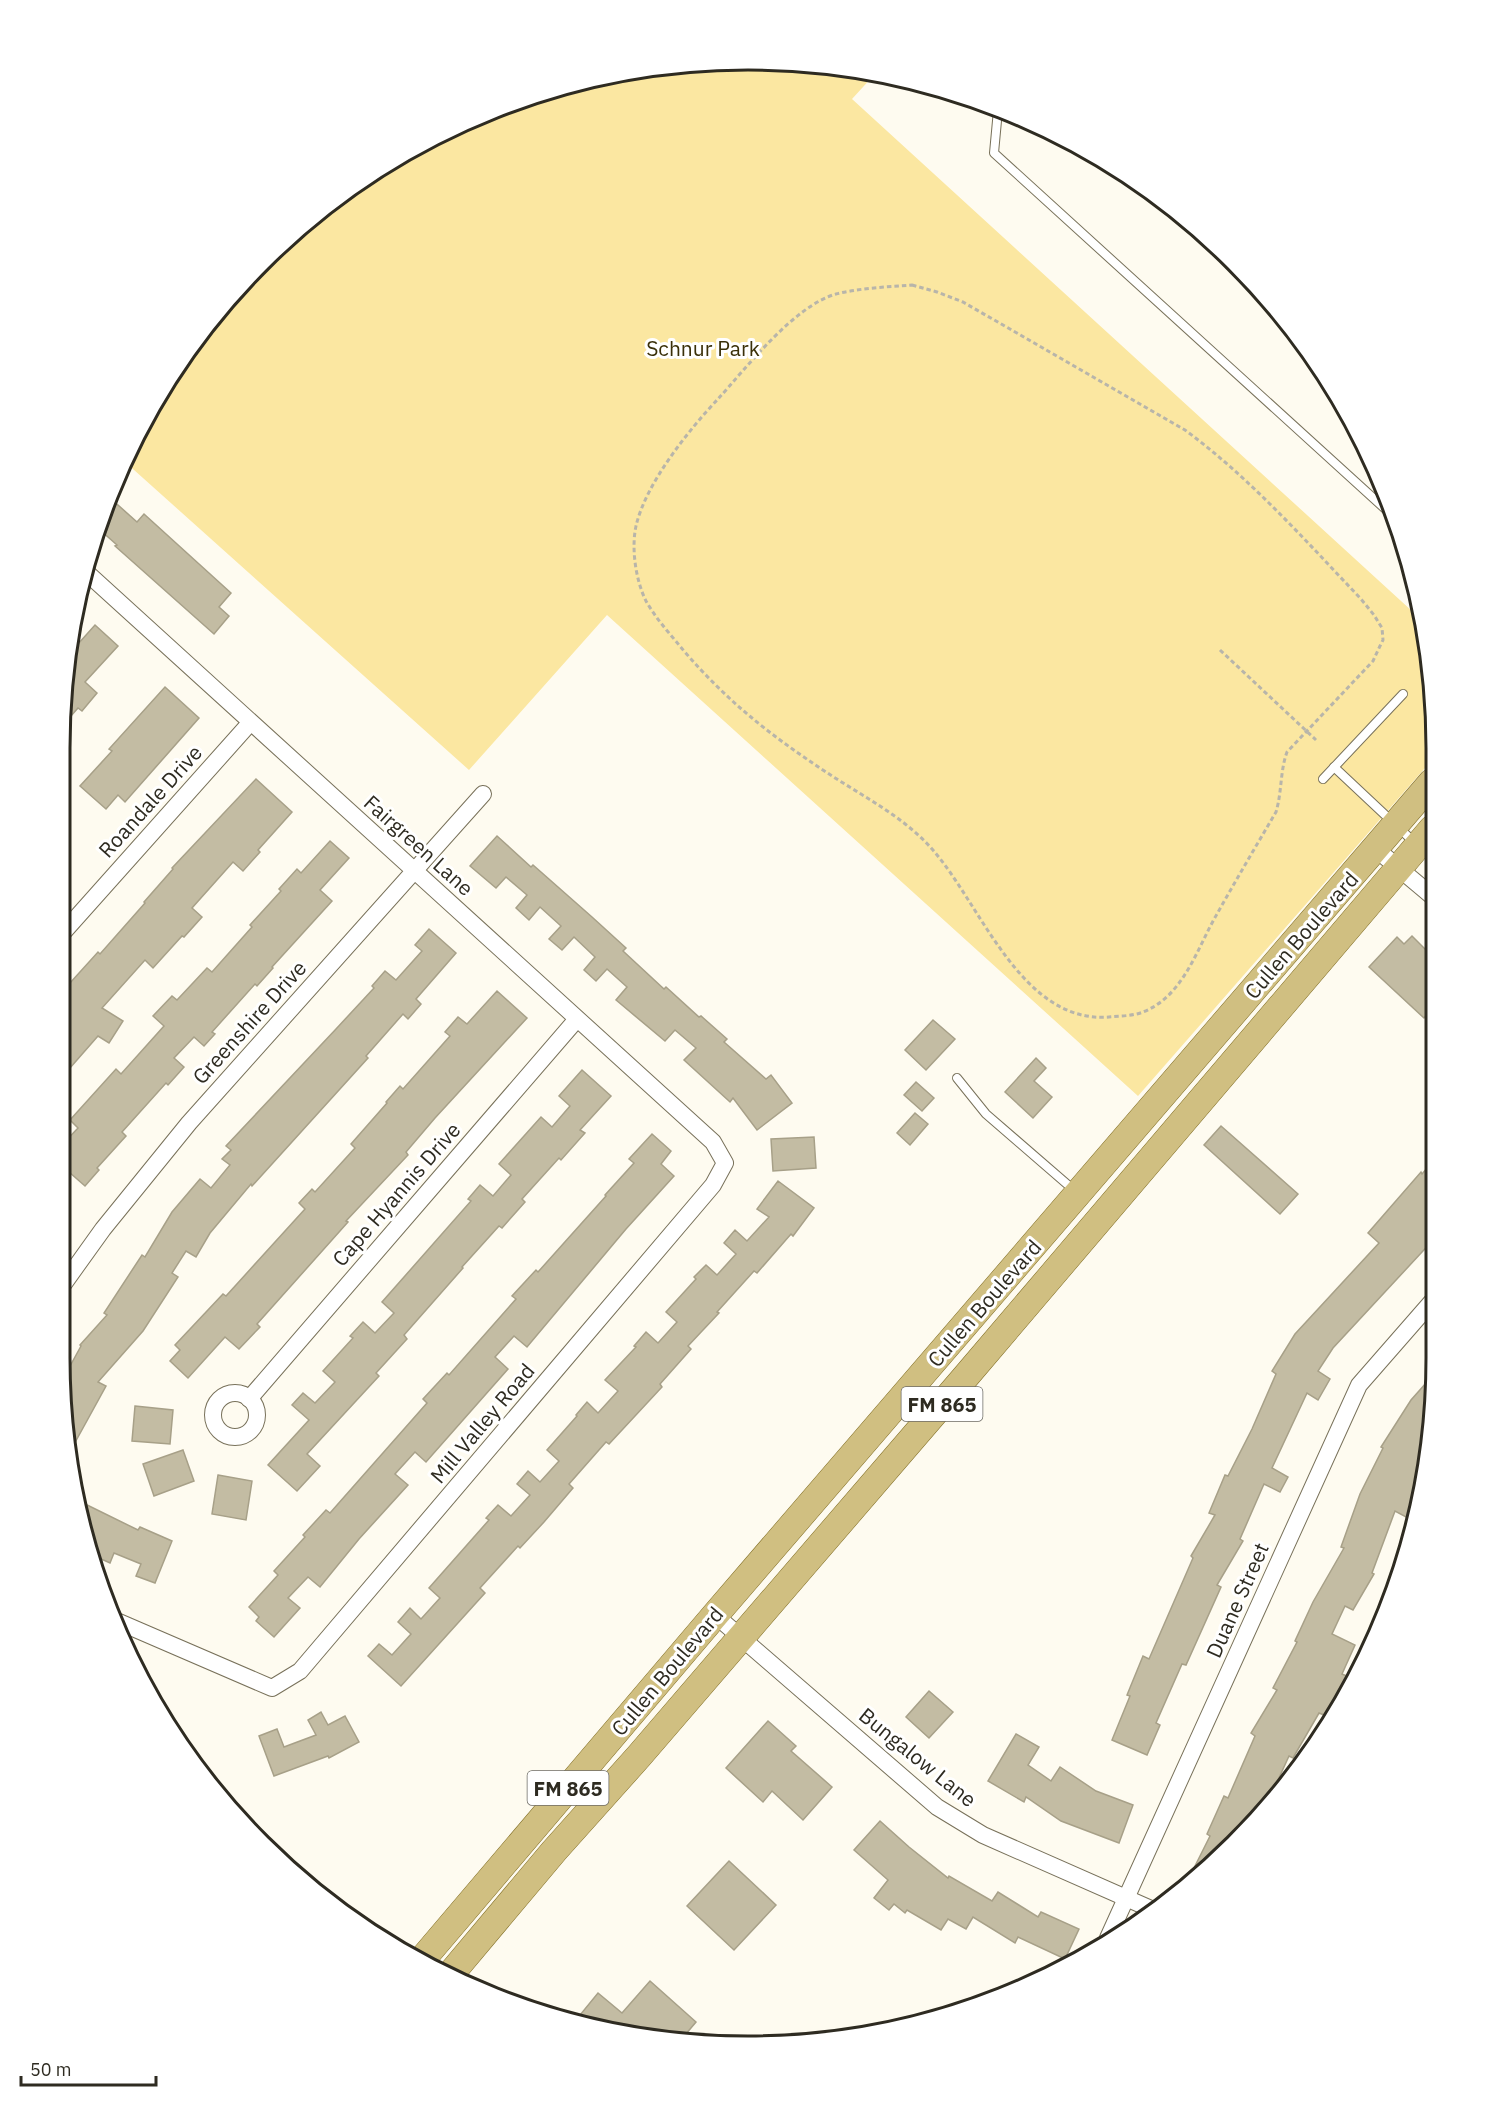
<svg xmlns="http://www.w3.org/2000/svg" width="1497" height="2106" viewBox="0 0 1497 2106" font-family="'IBM Plex Sans',sans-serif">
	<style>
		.green { fill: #fbe7a1 }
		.building { fill: #c3bca3; stroke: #a7a088; stroke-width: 1.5 }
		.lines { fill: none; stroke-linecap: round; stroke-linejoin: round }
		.lane-casing { stroke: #78715a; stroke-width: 10 }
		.street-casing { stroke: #78715a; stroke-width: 18 }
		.primary-casing { stroke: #837029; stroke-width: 28 }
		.path { stroke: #b8b5aa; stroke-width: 3; stroke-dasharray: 4.5 3; stroke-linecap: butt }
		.lane { stroke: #fff; stroke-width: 8 }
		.street { stroke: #fff; stroke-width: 16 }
		.primary { stroke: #d0bf81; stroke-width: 27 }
		.labels { text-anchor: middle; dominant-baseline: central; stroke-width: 6; stroke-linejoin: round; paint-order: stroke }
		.shield { fill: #fff; stroke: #6d6b64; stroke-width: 1.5 }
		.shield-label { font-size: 20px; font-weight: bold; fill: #2e2b21 }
		.park-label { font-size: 21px; fill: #3a3009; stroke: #fff }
		.street-label { font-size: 21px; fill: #2e2b21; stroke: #fff }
		.rim { fill: none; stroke: #2e2b21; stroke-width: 3 }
	</style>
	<rect width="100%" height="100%" fill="#fefbf0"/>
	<polygon class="green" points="793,61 874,75 852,99 1424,622 1431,658 1432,760 1138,1096 607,615 469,770 124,461 152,405 202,329 294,231 404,152 527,97 658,66"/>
	<g class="building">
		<polygon points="109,497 137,522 144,514 231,593 219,607 229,616 214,634 115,546 117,545 99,529"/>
		<polygon points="95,625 118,646 85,682 97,693 82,711 78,708 62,726 69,654"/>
		<polygon points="165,687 199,718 125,802 118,795 106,809 80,786 112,751 109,749"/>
		<polygon points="256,779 292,812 258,850 260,852 243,871 233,862 192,908 202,917 184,937 182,936 153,968 145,960 102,1008 123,1021 109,1043 98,1036 70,1068 60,1059 60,994 98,952 100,954 145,903 144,902 173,869 172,868"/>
		<polygon points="497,836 531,867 533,865 592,917 626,948 623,951 664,989 666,987 699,1017 701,1016 727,1039 724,1042 766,1079 771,1075 792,1103 757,1130 733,1098 730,1102 684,1060 696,1048 675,1030 665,1041 616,1000 627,987 607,969 596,981 584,970 595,957 574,937 562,950 549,939 561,926 540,907 529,920 516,908 527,895 506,877 496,888 470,866"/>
		<polygon points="330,841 349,858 320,890 332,901 272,967 273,968 257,986 255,984 212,1032 215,1034 204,1046 194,1037 174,1058 184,1067 168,1085 166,1083 122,1132 126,1136 97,1168 99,1170 85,1186 69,1172 60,1182 60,1147 78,1128 70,1120 116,1069 121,1074 164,1026 153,1016 172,996 177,1000 207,968 212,972 252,927 250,925 281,891 279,889 297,869 301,873"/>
		<polygon points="429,929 456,953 416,999 421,1004 408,1019 403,1014 366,1056 368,1058 252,1186 251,1184 210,1233 196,1257 186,1251 172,1273 178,1277 143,1331 98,1382 106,1386 72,1448 63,1379 81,1346 80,1345 107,1315 104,1313 142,1255 145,1257 172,1212 200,1179 211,1188 230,1165 222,1159 231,1150 226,1146 336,1029 374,988 372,986 385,971 396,980 422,951 415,945"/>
		<polygon points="1412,936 1433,957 1433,1008 1424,1018 1369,967 1397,937 1404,944"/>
		<polygon points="497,991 527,1018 435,1118 406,1152 408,1155 346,1221 348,1222 257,1324 260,1327 239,1349 225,1337 188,1378 170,1361 180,1350 175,1345 223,1294 226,1296 305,1209 299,1203 312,1189 315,1192 355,1148 351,1144 387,1103 386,1102 400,1086 403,1089 450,1036 445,1032 458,1017 467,1024"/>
		<polygon points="933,1020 955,1039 926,1070 905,1050"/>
		<polygon points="1036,1058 1046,1068 1034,1081 1052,1097 1033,1118 1005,1092"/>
		<polygon points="582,1070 611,1096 580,1130 585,1133 561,1160 559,1158 522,1199 525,1202 502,1228 499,1226 462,1267 463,1268 404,1335 407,1339 376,1373 379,1376 307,1454 320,1466 297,1491 268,1465 309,1420 292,1405 303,1393 315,1403 335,1382 323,1371 353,1338 350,1336 363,1322 375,1333 394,1313 382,1302 471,1201 468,1199 480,1185 493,1196 511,1175 499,1164 541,1117 552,1127 570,1106 559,1096"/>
		<polygon points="916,1082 934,1098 922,1111 904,1095"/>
		<polygon points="915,1113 928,1124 910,1145 897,1133"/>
		<polygon points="1221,1126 1298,1194 1280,1214 1204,1145"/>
		<polygon points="652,1134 671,1151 661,1164 674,1176 626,1229 527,1347 514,1336 495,1357 508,1369 426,1462 415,1452 395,1474 408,1485 359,1539 320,1587 308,1577 288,1598 300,1608 274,1637 256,1621 259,1617 249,1607 278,1575 274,1571 305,1537 303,1535 326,1510 330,1513 427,1403 423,1399 447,1373 449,1375 516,1299 512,1296 536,1270 538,1272 606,1196 605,1195 634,1163 629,1159"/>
		<polygon points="814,1137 816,1168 773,1171 771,1139"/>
		<polygon points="1434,1160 1435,1238 1333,1348 1318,1371 1330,1379 1318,1400 1307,1393 1272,1468 1288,1477 1280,1492 1264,1484 1240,1539 1243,1541 1217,1585 1221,1587 1186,1665 1182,1664 1156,1723 1160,1725 1147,1755 1112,1740 1130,1696 1127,1695 1143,1656 1149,1659 1193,1558 1191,1556 1215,1515 1209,1513 1225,1475 1228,1476 1252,1429 1276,1374 1272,1371 1295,1334 1379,1243 1368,1233 1421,1172 1422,1174"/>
		<polygon points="778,1181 814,1208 793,1236 791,1234 757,1273 754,1271 717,1312 719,1313 688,1346 691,1349 660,1384 662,1387 609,1444 606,1442 569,1484 573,1488 544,1522 520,1548 518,1546 480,1588 485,1593 401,1686 368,1656 379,1644 392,1655 411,1634 398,1622 410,1608 421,1619 440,1598 429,1588 489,1520 486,1518 498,1505 511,1516 530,1495 517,1484 528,1471 540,1482 559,1461 547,1450 577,1416 576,1415 587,1402 598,1413 618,1391 605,1380 636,1347 634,1346 646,1332 658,1343 677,1322 666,1312 696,1279 694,1277 706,1265 717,1275 736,1254 724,1243 735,1230 747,1241 769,1217 757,1209"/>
		<polygon points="1435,1373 1436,1402 1421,1490 1408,1518 1395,1511 1372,1573 1374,1574 1353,1610 1345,1606 1332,1634 1355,1645 1342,1674 1349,1677 1329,1717 1319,1713 1293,1758 1289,1756 1267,1804 1262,1801 1253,1821 1203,1875 1184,1888 1210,1836 1207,1834 1224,1796 1228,1798 1255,1736 1251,1733 1277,1690 1273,1688 1297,1642 1295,1641 1313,1602 1344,1548 1341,1547 1360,1494 1383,1448 1381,1447 1411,1400"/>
		<polygon points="135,1406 173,1410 170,1444 132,1441"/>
		<polygon points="183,1450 194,1481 154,1496 143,1464"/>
		<polygon points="218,1475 252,1481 246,1520 212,1514"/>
		<polygon points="79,1501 138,1530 140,1527 172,1541 155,1583 136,1576 141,1564 114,1553 110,1563 90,1554 84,1536"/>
		<polygon points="929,1691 953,1712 929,1738 906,1717"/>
		<polygon points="321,1712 328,1725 345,1716 359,1742 329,1758 328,1756 274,1776 259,1736 277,1729 284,1747 316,1735 308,1720"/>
		<polygon points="768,1721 796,1746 791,1751 832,1787 803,1820 772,1791 763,1802 726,1768"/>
		<polygon points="1016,1734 1039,1747 1028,1765 1051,1781 1060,1767 1096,1791 1133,1805 1119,1843 1061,1821 1026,1797 1024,1802 988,1781"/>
		<polygon points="880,1821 909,1847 948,1878 949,1876 992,1901 998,1892 1038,1917 1041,1912 1079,1929 1065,1959 1018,1937 1015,1943 973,1917 966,1929 948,1919 941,1930 907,1910 905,1913 894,1904 889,1910 874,1898 888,1880 854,1850"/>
		<polygon points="729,1861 776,1905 734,1950 687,1906"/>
		<polygon points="650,1981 696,2022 680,2041 659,2040 588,2021 580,2015 598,1993 622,2013"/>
	</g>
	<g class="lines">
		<defs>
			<g id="lane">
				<polyline points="998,110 994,153 1393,516"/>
				<polyline points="1334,767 1415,843"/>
				<polyline points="1323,779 1403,694"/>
				<polyline points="957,1078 986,1114 1075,1191"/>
			</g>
			<g id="street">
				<polyline points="86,572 713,1142 725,1163 713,1185 300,1671 272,1688 112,1619"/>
				<polyline points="1376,849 1432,896"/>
				<polyline points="60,936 250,723"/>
				<polyline points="60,1289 103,1229 189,1123 483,794"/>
				<circle cx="235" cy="1415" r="22"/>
				<polyline points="249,1399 577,1019"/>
				<polyline points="715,1615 937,1807 983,1835 1151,1909"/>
				<polyline points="1108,1938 1359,1385 1435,1298"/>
			</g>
			<g id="primary">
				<polyline points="420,1962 715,1615 1432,782"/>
				<polyline points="449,1976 554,1851 639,1756 967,1375 1432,829"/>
			</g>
		</defs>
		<use href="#lane" class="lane-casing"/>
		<use href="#street" class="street-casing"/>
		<use href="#primary" class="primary-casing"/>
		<g class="path">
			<path d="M912 285 937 292 963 302 1185 430C1250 478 1305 540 1361 599L1374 615 1382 628 1383 640 1380 646 1373 661 1287 752C1280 771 1282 792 1276 812 1256 846 1236 880 1217 914 1197 948 1184 996 1143 1012 1133 1016 1120 1016 1109 1017 1021 1024 981 904 932 849 903 816 862 796 826 772 770 735 728 702 684 651 671 635 656 619 646 601 636 581 631 549 636 526 646 483 688 431 718 399 747 367 794 306 836 294 860 288 887 287 912 285Z"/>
			<polyline points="1220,650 1316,740"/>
		</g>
		<use href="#lane" class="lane"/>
		<use href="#street" class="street"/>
		<use href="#primary" class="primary"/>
	</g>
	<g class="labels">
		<g class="shield">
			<rect x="901.5" y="1387" width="81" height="34" rx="4.5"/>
			<rect x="527.5" y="1771" width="81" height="34" rx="4.5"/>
		</g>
		<g class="shield-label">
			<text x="942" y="1404">FM 865</text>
			<text x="568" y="1788">FM 865</text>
		</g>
		<g class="park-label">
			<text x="703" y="348">Schnur Park</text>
		</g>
		<g class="street-label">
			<text transform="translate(150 801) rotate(-48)">Roandale Drive</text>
			<text transform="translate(419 845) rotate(42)">Fairgreen Lane</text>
			<text transform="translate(1301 935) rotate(-49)">Cullen Boulevard</text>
			<text transform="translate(249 1022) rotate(-48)">Greenshire Drive</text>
			<text transform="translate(396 1194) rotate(-49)">Cape Hyannis Drive</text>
			<text transform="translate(984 1303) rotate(-49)">Cullen Boulevard</text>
			<text transform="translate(482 1423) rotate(-50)">Mill Valley Road</text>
			<text transform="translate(1237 1600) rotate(-66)">Duane Street</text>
			<text transform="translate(667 1671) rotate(-50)">Cullen Boulevard</text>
			<text transform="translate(918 1757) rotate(39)">Bungalow Lane</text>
		</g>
	</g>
	<path d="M0 0H1497V2106H0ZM748 70H748A678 678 0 0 1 1426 748V1358A678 678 0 0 1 748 2036H748A678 678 0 0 1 70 1358V748A678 678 0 0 1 748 70Z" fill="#fff" fill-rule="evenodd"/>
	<path class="rim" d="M748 70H748A678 678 0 0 1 1426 748V1358A678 678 0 0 1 748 2036H748A678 678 0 0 1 70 1358V748A678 678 0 0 1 748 70Z"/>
	<path d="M21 2076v9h135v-9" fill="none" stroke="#2e2b21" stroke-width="3"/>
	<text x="30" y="2076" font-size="18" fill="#2e2b21" stroke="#ffffff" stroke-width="4.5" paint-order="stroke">50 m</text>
</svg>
